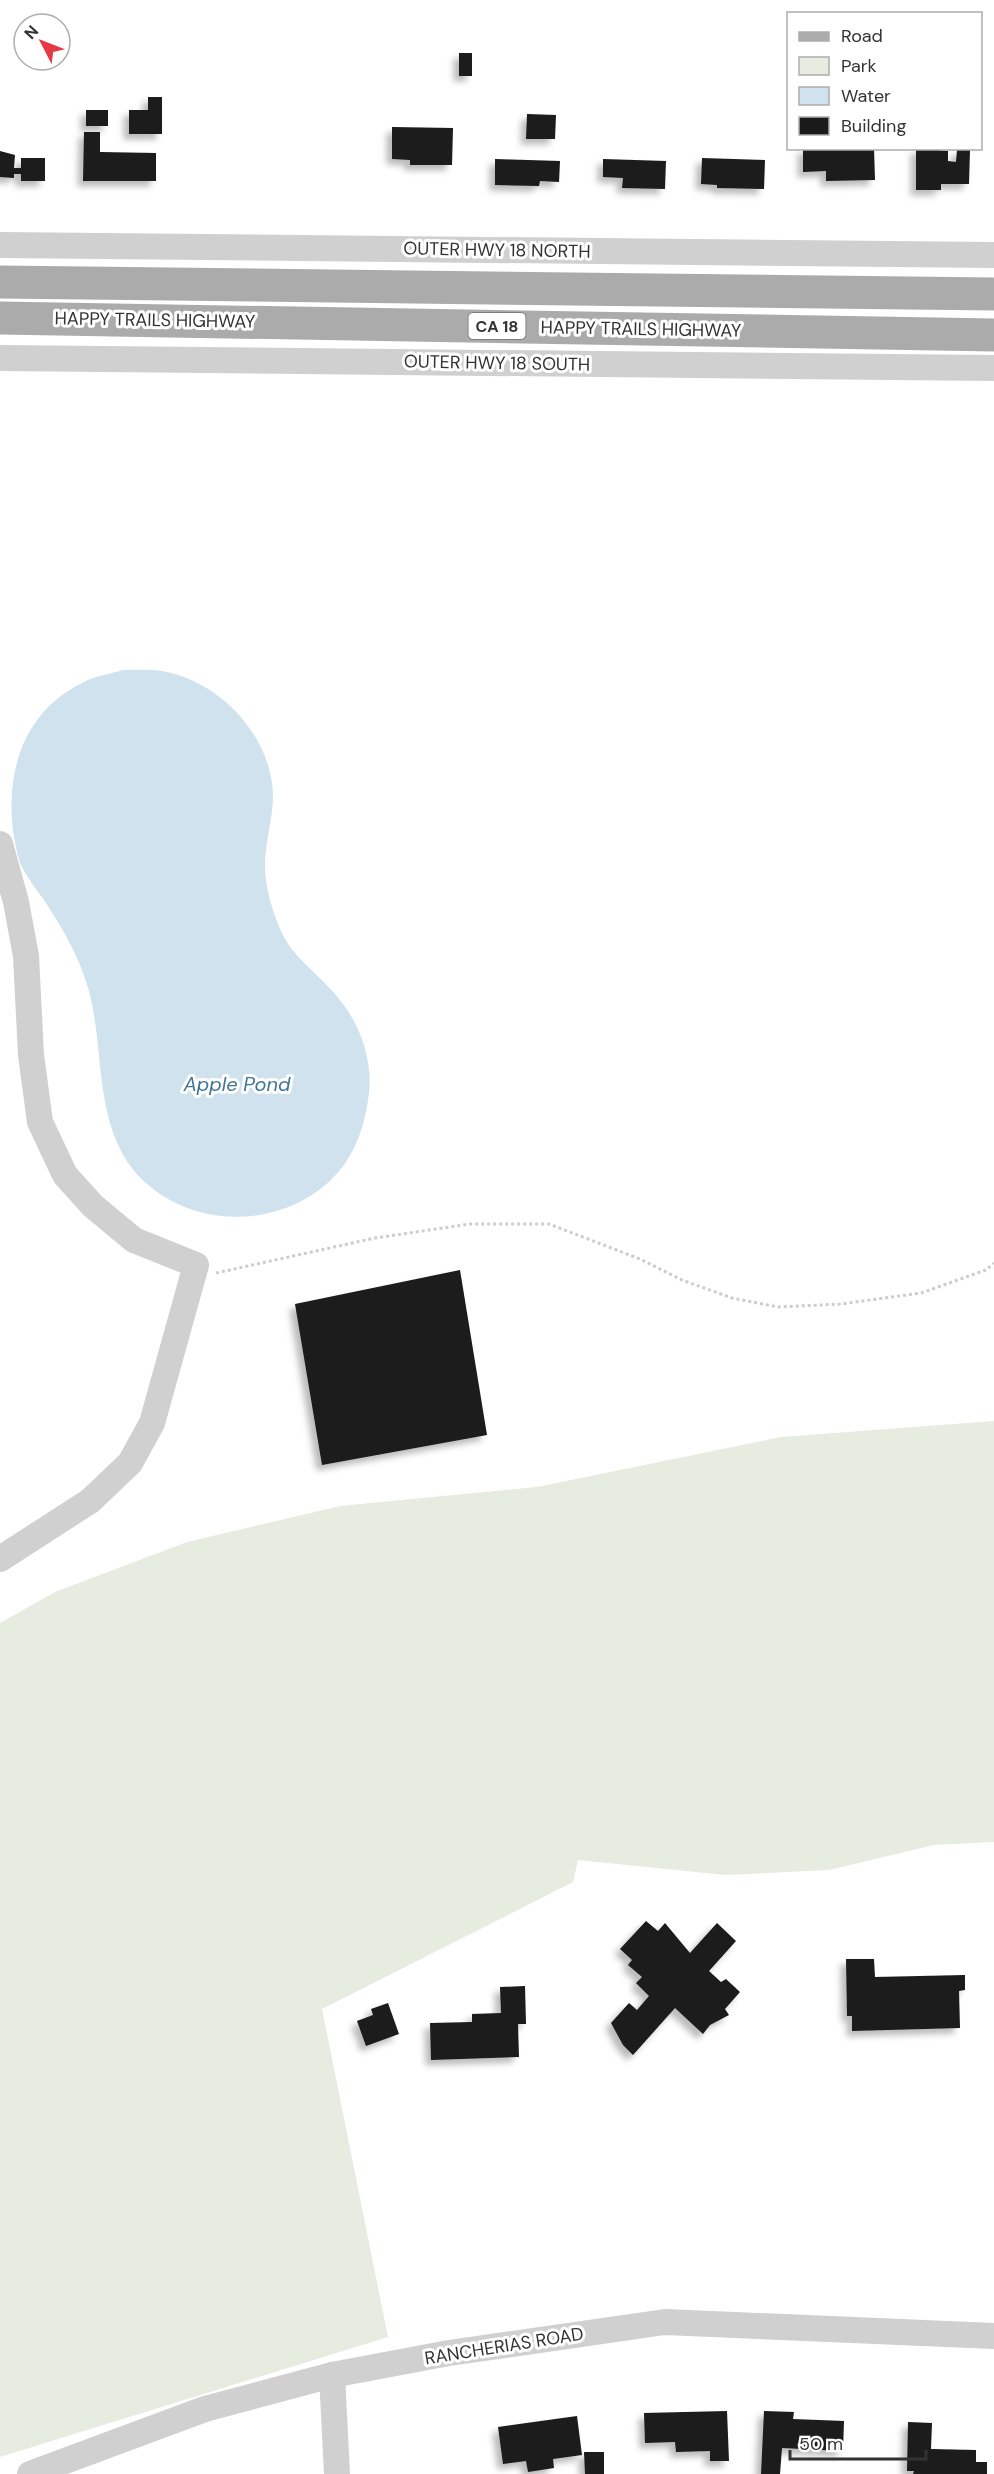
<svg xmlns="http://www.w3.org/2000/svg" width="994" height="2474" viewBox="0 0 994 2474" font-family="'DM Sans',sans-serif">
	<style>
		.green { fill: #e6ecdf }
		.water { fill: #cfe2ee }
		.building { fill: #1a1a1a; filter: url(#shadow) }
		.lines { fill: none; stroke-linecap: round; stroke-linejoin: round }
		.path { stroke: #cdcdcd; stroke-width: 3; stroke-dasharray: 3 3; stroke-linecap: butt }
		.minor { stroke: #d0d0d0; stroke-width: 26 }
		.major { stroke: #ababab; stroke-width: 33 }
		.labels { text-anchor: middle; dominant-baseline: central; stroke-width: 6; stroke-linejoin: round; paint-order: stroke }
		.shield { fill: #fff; stroke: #707070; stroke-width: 1.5 }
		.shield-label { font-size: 16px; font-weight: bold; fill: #333 }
		.street-label { font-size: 18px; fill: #333; stroke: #fff }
		.water-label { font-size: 20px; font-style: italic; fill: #3f7597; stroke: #fff }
	</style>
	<defs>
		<filter id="shadow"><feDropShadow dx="-5.5" dy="5.5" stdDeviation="3" flood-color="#0004"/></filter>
	</defs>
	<rect width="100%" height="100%" fill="#fff"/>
	<polygon class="green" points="994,1421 994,1842 934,1845 829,1870 725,1875 578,1860 573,1882 322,2009 388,2337 0,2457 0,1623 55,1592 187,1542 340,1506 537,1487 781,1437"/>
	<path class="water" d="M123 670C137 670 154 669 167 672 223 684 272 738 273 796 273 820 264 845 265 869 266 890 273 914 282 933 293 957 317 973 334 993 358 1019 373 1057 369 1093 366 1117 360 1141 346 1162 302 1226 203 1235 146 1183 92 1134 106 1055 89 991 80 958 63 929 44 900 36 889 26 876 20 863 0 795 13 717 82 683 94 676 110 674 123 670Z"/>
	<g class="building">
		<rect x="459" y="53" width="13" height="23"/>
		<polygon points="148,97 162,97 162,134 129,134 129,110 148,110"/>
		<rect x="86" y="110" width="22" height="16"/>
		<polygon points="527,114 556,115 555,139 526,139"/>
		<polygon points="392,127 453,128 452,165 410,165 410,160 392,159"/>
		<polygon points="84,132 100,132 100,152 156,153 156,181 83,181"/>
		<polygon points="803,148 874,148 875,180 826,181 826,171 803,172"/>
		<polygon points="916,148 948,151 948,161 956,162 957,150 970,150 969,184 941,184 941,190 916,190"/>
		<polygon points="0,151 15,155 14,168 21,168 21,158 45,158 45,181 21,181 21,174 14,174 14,178 0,177"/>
		<polygon points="702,158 765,160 764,189 717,188 717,185 701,184"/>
		<polygon points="495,159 560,161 559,182 540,181 539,186 495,185"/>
		<polygon points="603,159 666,161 665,189 622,188 623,178 603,177"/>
		<polygon points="460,1270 487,1435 322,1465 295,1304"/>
		<polygon points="646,1921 658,1931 665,1923 690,1953 717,1923 736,1941 709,1971 721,1982 726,1979 740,1992 725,2009 729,2015 710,2025 703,2034 675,2008 633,2055 623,2045 611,2023 629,2003 637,2010 649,1996 636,1983 642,1977 628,1965 632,1960 620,1949"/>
		<polygon points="846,1959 874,1959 875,1977 965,1975 965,1990 959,1991 960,2028 852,2031 852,2016 847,2016"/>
		<polygon points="525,1986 526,2024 518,2024 519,2057 431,2060 430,2023 472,2022 472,2014 501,2013 500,1987"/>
		<polygon points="388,2003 399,2034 366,2046 357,2021 373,2015 371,2009"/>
		<polygon points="727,2411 729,2461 710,2461 710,2451 676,2452 675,2442 645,2443 644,2413"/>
		<polygon points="764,2411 794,2412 793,2419 844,2421 843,2451 782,2448 780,2474 761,2474"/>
		<polygon points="577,2416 582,2455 553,2459 554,2468 528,2472 526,2461 503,2464 498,2427"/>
		<polygon points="908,2422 932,2423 931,2449 976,2450 976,2462 987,2462 987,2474 913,2474 914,2471 907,2471"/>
		<polygon points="584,2452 604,2452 604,2474 585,2474"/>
	</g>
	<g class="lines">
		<polyline class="path" points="216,1273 375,1238 470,1224 549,1224 640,1259 682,1280 732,1298 778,1307 841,1304 921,1293 986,1270 994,1263"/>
		<g class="minor">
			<polyline points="0,245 994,255"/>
			<polyline points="0,358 994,368"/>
			<polyline points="0,844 16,902 26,956 31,1055 40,1122 65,1175 93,1206 134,1240 196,1265 152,1423 130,1463 90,1501 0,1559"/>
			<polyline points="332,2375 337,2474"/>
			<polyline points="30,2474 205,2409 332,2375 449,2353 665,2322 994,2336"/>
		</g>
		<g class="major">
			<polyline points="0,282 994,294"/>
			<polyline points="0,318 994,335"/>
		</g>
	</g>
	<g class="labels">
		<rect class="shield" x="468.5" y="313" width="57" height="26" rx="4.5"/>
		<g class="shield-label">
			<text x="497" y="326">CA 18</text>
		</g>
		<g class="street-label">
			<text transform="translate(497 250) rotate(1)">OUTER HWY 18 NORTH</text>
			<text transform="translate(155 320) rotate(1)">HAPPY TRAILS HIGHWAY</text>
			<text transform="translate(641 329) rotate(1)">HAPPY TRAILS HIGHWAY</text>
			<text transform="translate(497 363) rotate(1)">OUTER HWY 18 SOUTH</text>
			<text transform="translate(504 2346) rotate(-9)">RANCHERIAS ROAD</text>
		</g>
		<g class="water-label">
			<text x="237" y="1084">Apple Pond</text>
		</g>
	</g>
	<rect x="787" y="12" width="195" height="138" fill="#ffffff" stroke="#adadad" stroke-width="1.5"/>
	<rect x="799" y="32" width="30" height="9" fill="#ababab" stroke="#adadad" stroke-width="1.5"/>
	<text x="841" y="42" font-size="18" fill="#333333">Road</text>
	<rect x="799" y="57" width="30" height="18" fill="#e6ecdf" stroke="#adadad" stroke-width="1.5"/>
	<text x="841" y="72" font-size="18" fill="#333333">Park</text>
	<rect x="799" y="87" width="30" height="18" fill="#cfe2ee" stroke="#adadad" stroke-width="1.5"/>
	<text x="841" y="102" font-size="18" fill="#333333">Water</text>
	<rect x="799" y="117" width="30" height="18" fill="#1a1a1a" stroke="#adadad" stroke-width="1.5"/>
	<text x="841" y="132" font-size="18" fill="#333333">Building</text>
	<g transform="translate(42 42) rotate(312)"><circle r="28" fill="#ffffff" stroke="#adadad" stroke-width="1.5"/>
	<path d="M0-4.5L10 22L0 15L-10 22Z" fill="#e63946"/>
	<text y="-9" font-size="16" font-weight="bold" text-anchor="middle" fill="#333333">N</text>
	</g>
	<path d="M790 2450v9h136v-9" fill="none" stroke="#333333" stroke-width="3"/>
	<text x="799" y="2450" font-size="18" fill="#333333" stroke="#ffffff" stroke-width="4.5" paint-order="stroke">50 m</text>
</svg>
